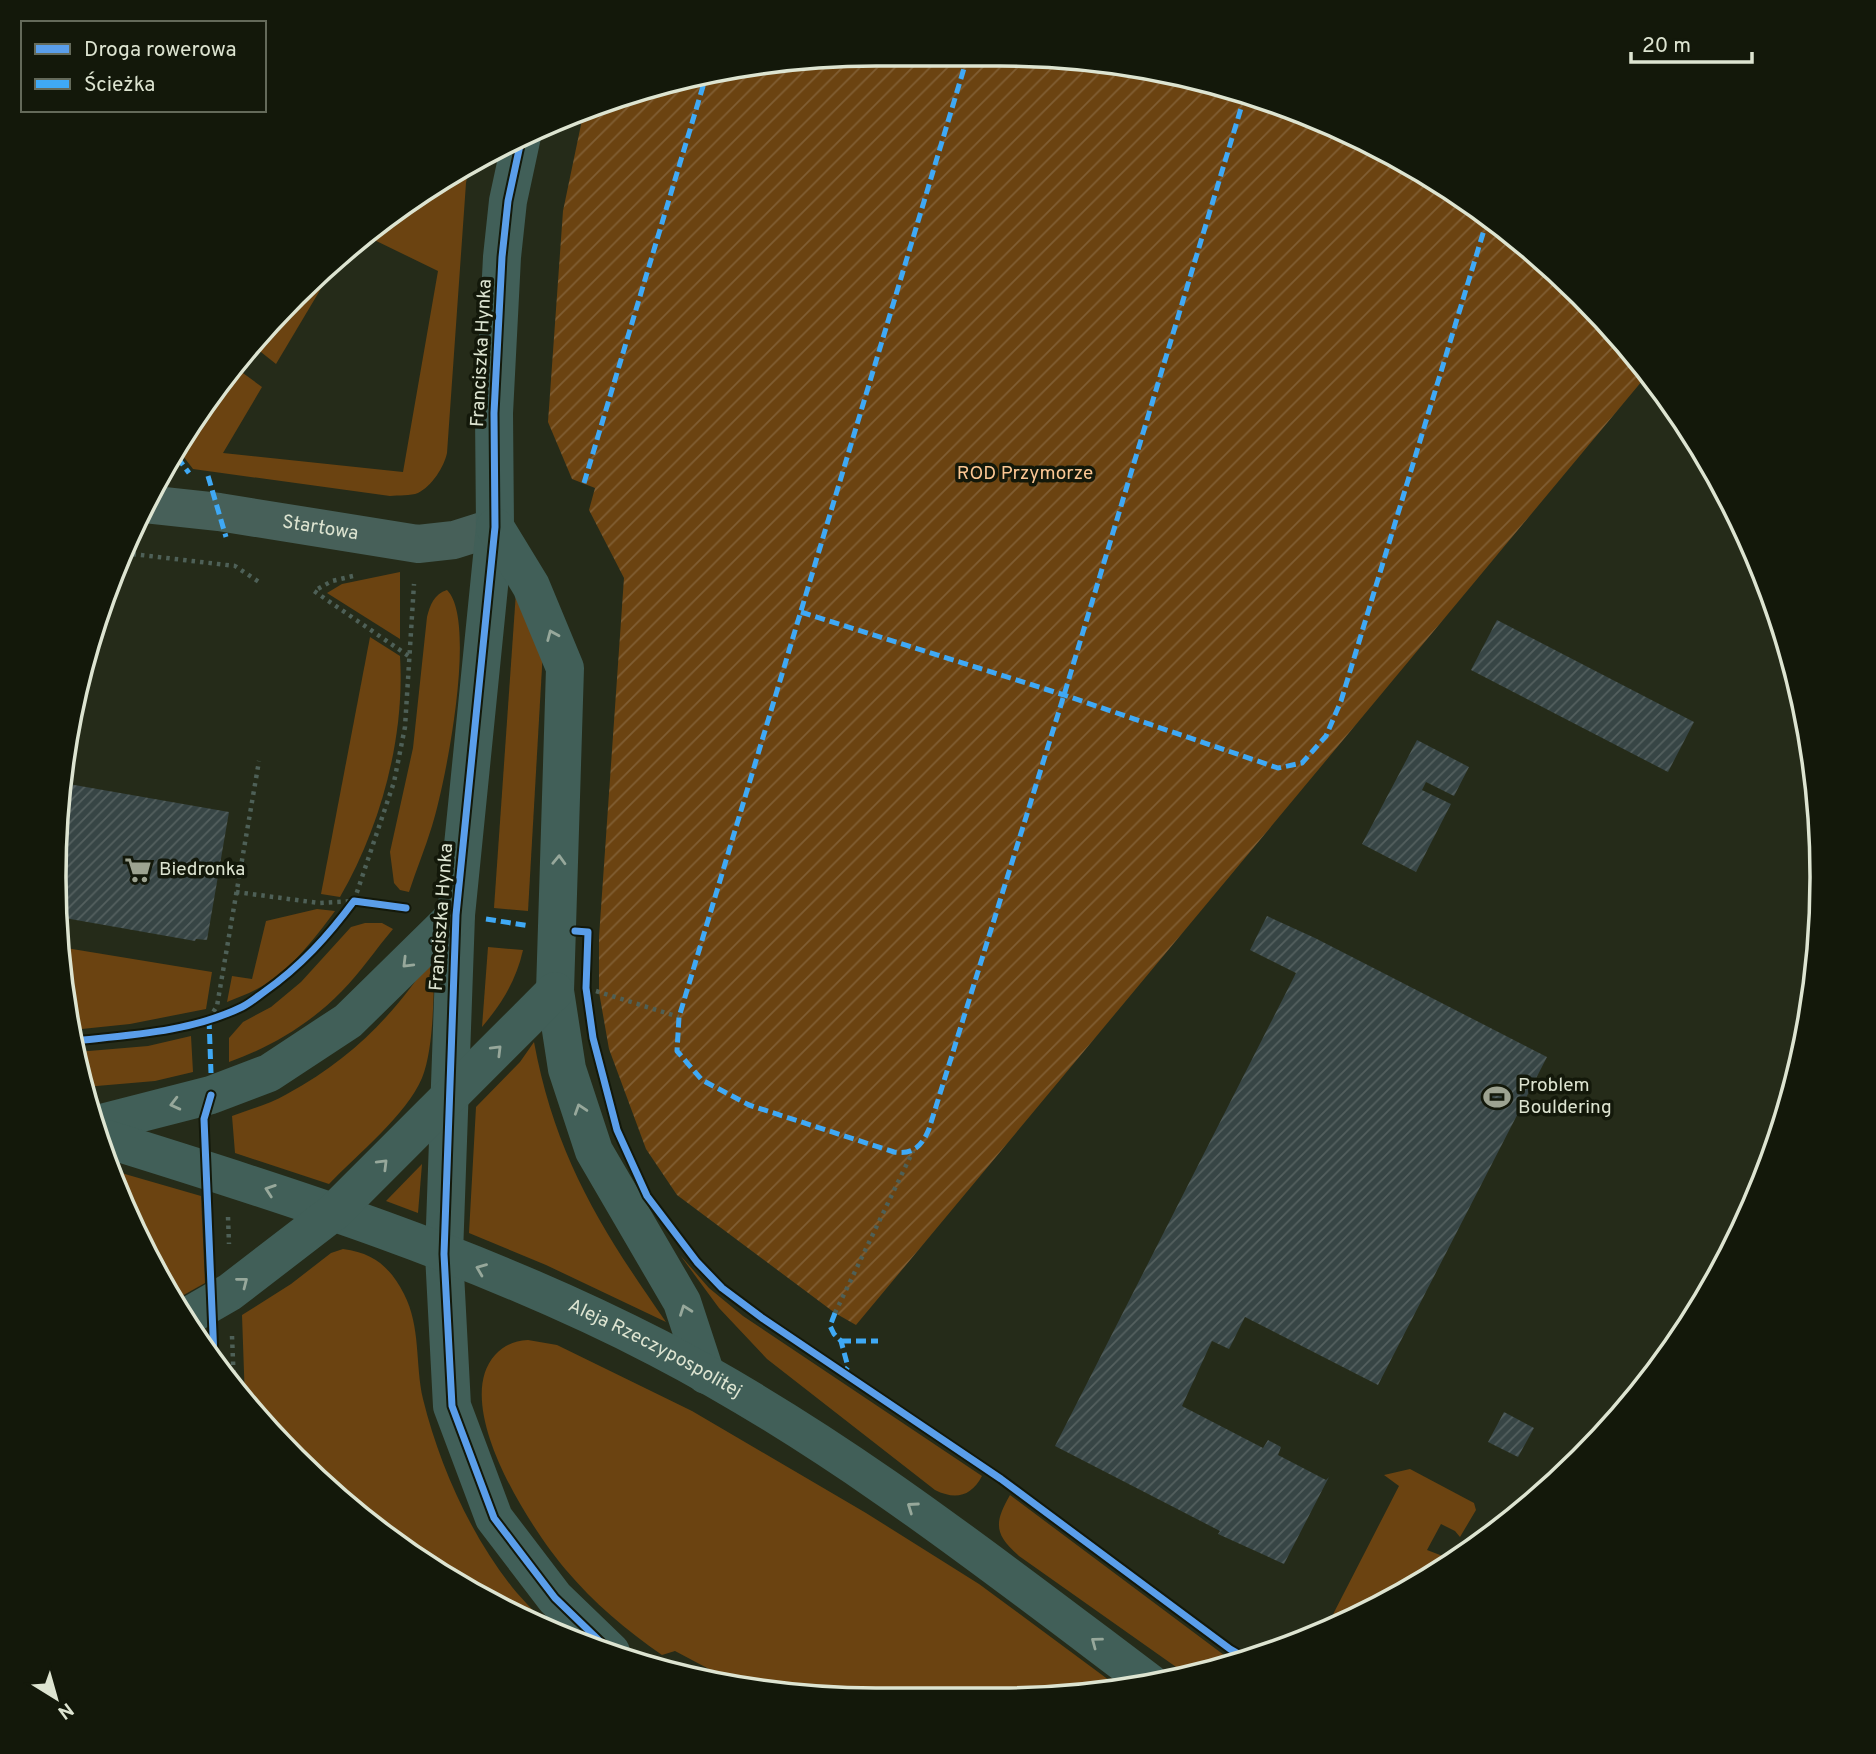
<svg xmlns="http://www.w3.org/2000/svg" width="1876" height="1754" viewBox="0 0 1876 1754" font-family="Overpass,sans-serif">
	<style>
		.grass { fill: #6b4311 }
		.garden { fill: url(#garden-furrows) }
		.building { fill: url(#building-hatch) }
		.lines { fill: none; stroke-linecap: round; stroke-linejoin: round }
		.path { stroke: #4e6057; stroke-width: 4.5; stroke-dasharray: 3.5 5; stroke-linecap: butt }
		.street { stroke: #476059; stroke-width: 38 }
		.secondary { stroke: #415f58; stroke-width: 38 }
		.quiet { stroke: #3fa9f5; stroke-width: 5; stroke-dasharray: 10 5; stroke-linecap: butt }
		.cycleway-casing { stroke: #13180a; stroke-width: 11 }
		.cycleway { stroke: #5a9eea; stroke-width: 7 }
		.oneway { stroke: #97a89b }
		.labels { text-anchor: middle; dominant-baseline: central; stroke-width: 7; stroke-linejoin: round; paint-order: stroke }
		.street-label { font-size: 19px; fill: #dde4d1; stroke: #13180a }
		.park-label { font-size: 19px; fill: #fcc794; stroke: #13180a }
		.poi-label { font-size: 19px; fill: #dde4d1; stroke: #13180a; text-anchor: start }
		.rim { fill: none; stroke: #dde4d1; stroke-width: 3.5 }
	</style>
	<defs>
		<pattern id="garden-furrows" width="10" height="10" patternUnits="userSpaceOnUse" patternTransform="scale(1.75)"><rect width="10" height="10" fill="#6b4311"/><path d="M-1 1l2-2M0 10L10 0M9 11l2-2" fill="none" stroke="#805e33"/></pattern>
		<pattern id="building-hatch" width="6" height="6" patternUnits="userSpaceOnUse" patternTransform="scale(1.75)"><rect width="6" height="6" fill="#374545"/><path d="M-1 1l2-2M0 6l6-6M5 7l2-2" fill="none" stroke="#54605f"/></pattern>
	</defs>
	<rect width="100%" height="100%" fill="#252b19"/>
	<g class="grass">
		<path d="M469 167 466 183 447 453C444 467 432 486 418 493 411 496 398 495 390 496L193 469 180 452 236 368 262 387 223 453 403 472 438 271 364 235 376 224Z"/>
		<polygon points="338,260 276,364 252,345 258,335"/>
		<polygon points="400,572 400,639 327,593 342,584"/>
		<path d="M447 590C478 621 445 785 432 826 425 849 416 870 409 892L400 890 394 883 390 852 413 748 427 617C430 605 434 594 447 590Z"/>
		<polygon points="516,592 543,650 528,911 494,908"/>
		<path d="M370 637 400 656C405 737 381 826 340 897L321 894Z"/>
		<path d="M317 909 335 911C315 938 288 974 257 989 248 994 237 998 227 1002L232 976 252 979 266 921Z"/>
		<path d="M365 923H382L393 929C376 949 360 973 342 991 310 1024 271 1047 229 1062V1038L243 1022 271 1007 301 982 351 927Z"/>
		<polygon points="60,947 212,972 206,1009 130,1024 72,1030 61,985"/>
		<path d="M488 947 523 950C516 981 502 1003 482 1027Z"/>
		<path d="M435 953C433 988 435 1046 422 1078 407 1114 357 1155 329 1184L235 1153 232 1116C250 1109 270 1104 287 1094 353 1058 394 1015 435 953Z"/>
		<polygon points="191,1036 193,1072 155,1081 85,1087 77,1052 148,1046"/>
		<path d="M534 1042C555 1156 601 1229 666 1322L546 1265 469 1233 476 1107 520 1062Z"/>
		<polygon points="422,1164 418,1213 386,1201"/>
		<polygon points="111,1170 201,1196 205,1283 173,1301 165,1289"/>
		<path d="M343 1249C374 1253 390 1267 404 1294 421 1327 415 1364 423 1399 439 1464 470 1534 512 1587 525 1603 541 1618 556 1634L420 1561 259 1420 245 1401 242 1315 291 1284 331 1253Z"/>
		<path d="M680 1255 709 1288 743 1316 982 1476C971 1497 955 1500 935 1490L767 1359 719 1308Z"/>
		<path d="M528 1340 557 1345 692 1411 866 1513 979 1584 1121 1689 1107 1693 906 1699 836 1691 783 1690 741 1686 675 1651 662 1655C627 1631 593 1602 566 1570 531 1529 450 1405 495 1355 504 1345 514 1341 528 1340Z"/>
		<polygon points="1410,1469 1474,1503 1476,1510 1460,1537 1455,1531 1441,1524 1427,1550 1448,1558 1411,1589 1326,1628 1399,1486 1384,1475"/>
		<path d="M1010 1495 1224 1655 1235 1663 1186 1674 1019 1556C994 1534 994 1523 1010 1495Z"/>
	</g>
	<polygon class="garden" points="877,54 1053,56 1212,82 1363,139 1500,224 1617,334 1647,375 856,1325 835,1313 677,1195 646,1149 609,1049 599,992 599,937 624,578 589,510 595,488 572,479 548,422 563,211 583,115 716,70"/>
	<g class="building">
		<polygon points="1497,620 1694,722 1668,772 1471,670"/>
		<polygon points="1417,740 1469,767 1454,796 1426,782 1422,790 1451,804 1416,872 1362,844"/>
		<polygon points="63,783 229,812 207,940 196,939 195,941 59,917 56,823"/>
		<polygon points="1267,916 1315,938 1547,1057 1378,1385 1245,1317 1229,1349 1212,1341 1182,1406 1263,1448 1268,1440 1281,1447 1278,1455 1326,1480 1329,1477 1284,1564 1218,1534 1220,1531 1055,1446 1296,973 1250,950"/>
		<polygon points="1504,1412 1534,1428 1518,1457 1488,1442"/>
	</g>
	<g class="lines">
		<g class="path">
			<polyline points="124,553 235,566 262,584"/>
			<polyline points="353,576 332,581 314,591 410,657"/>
			<polyline points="236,892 319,903 354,901 394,782 405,727 414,584"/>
			<polyline points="596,991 679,1017"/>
			<polyline points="209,1019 217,1006 259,761"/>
			<polyline points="228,1217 229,1244"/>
			<polyline points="835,1313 913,1151"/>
			<polyline points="232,1336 234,1385"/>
		</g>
		<path class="street" id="s1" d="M145 504 219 512 418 544 454 540 495 527"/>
		<g class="secondary">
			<polyline points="522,136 508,201 502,257 494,413 495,527 456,915 444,1254 452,1406 494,1518 555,1598 611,1652"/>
			<polyline points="495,527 531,586 565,668 555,991 567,1069 594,1151 682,1302 706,1375"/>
			<polyline points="94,1125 211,1095 269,1073 348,1021 456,915"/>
			<path id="s2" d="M97 1136C288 1195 480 1256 658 1348 835 1440 992 1564 1150 1683"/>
			<polyline points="185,1318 230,1292 334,1212 555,991"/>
		</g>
		<g class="quiet">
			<path d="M968 55 679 1017 677 1051 702 1080 749 1105 894 1152C913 1155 922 1146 929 1129L1064 695 1245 95"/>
			<polyline points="177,457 189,473"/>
			<polyline points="208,476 226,537"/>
			<polyline points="584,483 707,73"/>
			<polyline points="801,612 1064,695 1278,768 1302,763 1326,736 1341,701 1488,217"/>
			<polyline points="486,919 530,926"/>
			<polyline points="209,1019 211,1073"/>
			<polyline points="835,1313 830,1326 834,1334 841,1341 848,1367 843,1373"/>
			<polyline points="841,1341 878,1341"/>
		</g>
		<defs>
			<g id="cycleway">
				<polyline points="522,136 508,201 502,257 494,413 495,527 456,915 444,1254 452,1406 494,1518 555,1598 611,1652"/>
				<polyline points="575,931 588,932 586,988 593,1038 617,1130 647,1196 697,1262 722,1288 762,1318 1001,1479 1230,1649 1249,1660"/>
				<path d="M74 1041C130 1035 191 1032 242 1007 250 1003 257 997 264 992 301 966 328 936 354 901L406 908"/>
				<polyline points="211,1095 204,1119 214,1358"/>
			</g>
		</defs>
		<use href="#cycleway" class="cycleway-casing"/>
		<use href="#cycleway" class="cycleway"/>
	</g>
	<defs><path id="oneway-chevron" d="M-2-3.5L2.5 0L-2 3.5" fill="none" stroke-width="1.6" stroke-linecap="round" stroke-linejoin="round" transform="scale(1.75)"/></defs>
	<g class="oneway">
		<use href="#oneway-chevron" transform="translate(552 635) rotate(-113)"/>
		<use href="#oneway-chevron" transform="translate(559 860) rotate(-88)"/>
		<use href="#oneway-chevron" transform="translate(407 963) rotate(135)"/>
		<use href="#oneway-chevron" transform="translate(497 1050) rotate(-45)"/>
		<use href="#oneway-chevron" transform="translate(175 1104) rotate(166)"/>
		<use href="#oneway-chevron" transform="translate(580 1109) rotate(-108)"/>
		<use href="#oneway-chevron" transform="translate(383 1164) rotate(-45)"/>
		<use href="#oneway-chevron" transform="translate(270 1190) rotate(-161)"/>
		<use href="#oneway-chevron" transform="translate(481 1269) rotate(-158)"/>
		<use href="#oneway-chevron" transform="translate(243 1282) rotate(-38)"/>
		<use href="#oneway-chevron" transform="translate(685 1310) rotate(-110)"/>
		<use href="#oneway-chevron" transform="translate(912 1507) rotate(-145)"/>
		<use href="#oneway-chevron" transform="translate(1096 1642) rotate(-143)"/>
	</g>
	<defs>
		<symbol id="supermarket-bare" viewBox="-9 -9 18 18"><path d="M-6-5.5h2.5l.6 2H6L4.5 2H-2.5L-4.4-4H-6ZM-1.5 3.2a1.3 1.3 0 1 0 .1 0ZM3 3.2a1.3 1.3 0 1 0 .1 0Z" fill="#9da391" stroke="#13180a" stroke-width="2.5" paint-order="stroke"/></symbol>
		<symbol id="stadium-bare" viewBox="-9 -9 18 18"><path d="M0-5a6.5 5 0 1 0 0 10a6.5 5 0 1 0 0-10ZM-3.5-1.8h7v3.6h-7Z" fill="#9da391" stroke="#13180a" stroke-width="2.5" paint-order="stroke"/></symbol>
	</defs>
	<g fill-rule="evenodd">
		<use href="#supermarket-bare" x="119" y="851" width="38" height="38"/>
		<use href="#stadium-bare" x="1478" y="1078" width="38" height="38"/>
	</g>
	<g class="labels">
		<g class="street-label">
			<text transform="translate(482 353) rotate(-87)">Franciszka Hynka</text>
			<text stroke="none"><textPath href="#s1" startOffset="177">Startowa</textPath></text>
			<text transform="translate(442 917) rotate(-86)">Franciszka Hynka</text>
			<text stroke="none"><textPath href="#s2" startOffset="598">Aleja Rzeczypospolitej</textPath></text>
		</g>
		<g class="park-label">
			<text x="1025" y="474">ROD Przymorze</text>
		</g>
		<g class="poi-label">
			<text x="159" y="870">Biedronka</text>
			<text x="1518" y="1086">Problem<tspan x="1518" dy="22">Bouldering</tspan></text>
		</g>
	</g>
	<path d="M0 0H1876V1754H0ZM876 66H1000A810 810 0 0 1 1810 876V878A810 810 0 0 1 1000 1688H876A810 810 0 0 1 66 878V876A810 810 0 0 1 876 66Z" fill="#13180a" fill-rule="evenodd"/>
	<path class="rim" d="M876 66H1000A810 810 0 0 1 1810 876V878A810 810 0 0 1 1000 1688H876A810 810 0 0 1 66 878V876A810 810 0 0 1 876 66Z"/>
	<rect x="21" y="21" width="245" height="91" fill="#13180a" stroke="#646a5a" stroke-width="2"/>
	<rect x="35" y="44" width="35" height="10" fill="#5a9eea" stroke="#646a5a" stroke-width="2"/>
	<text x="84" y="56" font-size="21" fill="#dde4d1">Droga rowerowa</text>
	<rect x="35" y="79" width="35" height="10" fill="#3fa9f5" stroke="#646a5a" stroke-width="2"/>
	<text x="84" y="91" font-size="21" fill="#dde4d1">Ścieżka</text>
	<g transform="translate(56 1698) rotate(143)" stroke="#13180a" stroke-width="5" paint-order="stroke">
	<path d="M0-5L12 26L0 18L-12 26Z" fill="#dde4d1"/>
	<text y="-10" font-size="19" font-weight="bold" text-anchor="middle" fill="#dde4d1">N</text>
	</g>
	<path d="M1631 52v10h121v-10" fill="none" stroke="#dde4d1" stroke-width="3.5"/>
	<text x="1642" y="52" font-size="21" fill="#dde4d1" stroke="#13180a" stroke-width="5" paint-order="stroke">20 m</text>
</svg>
